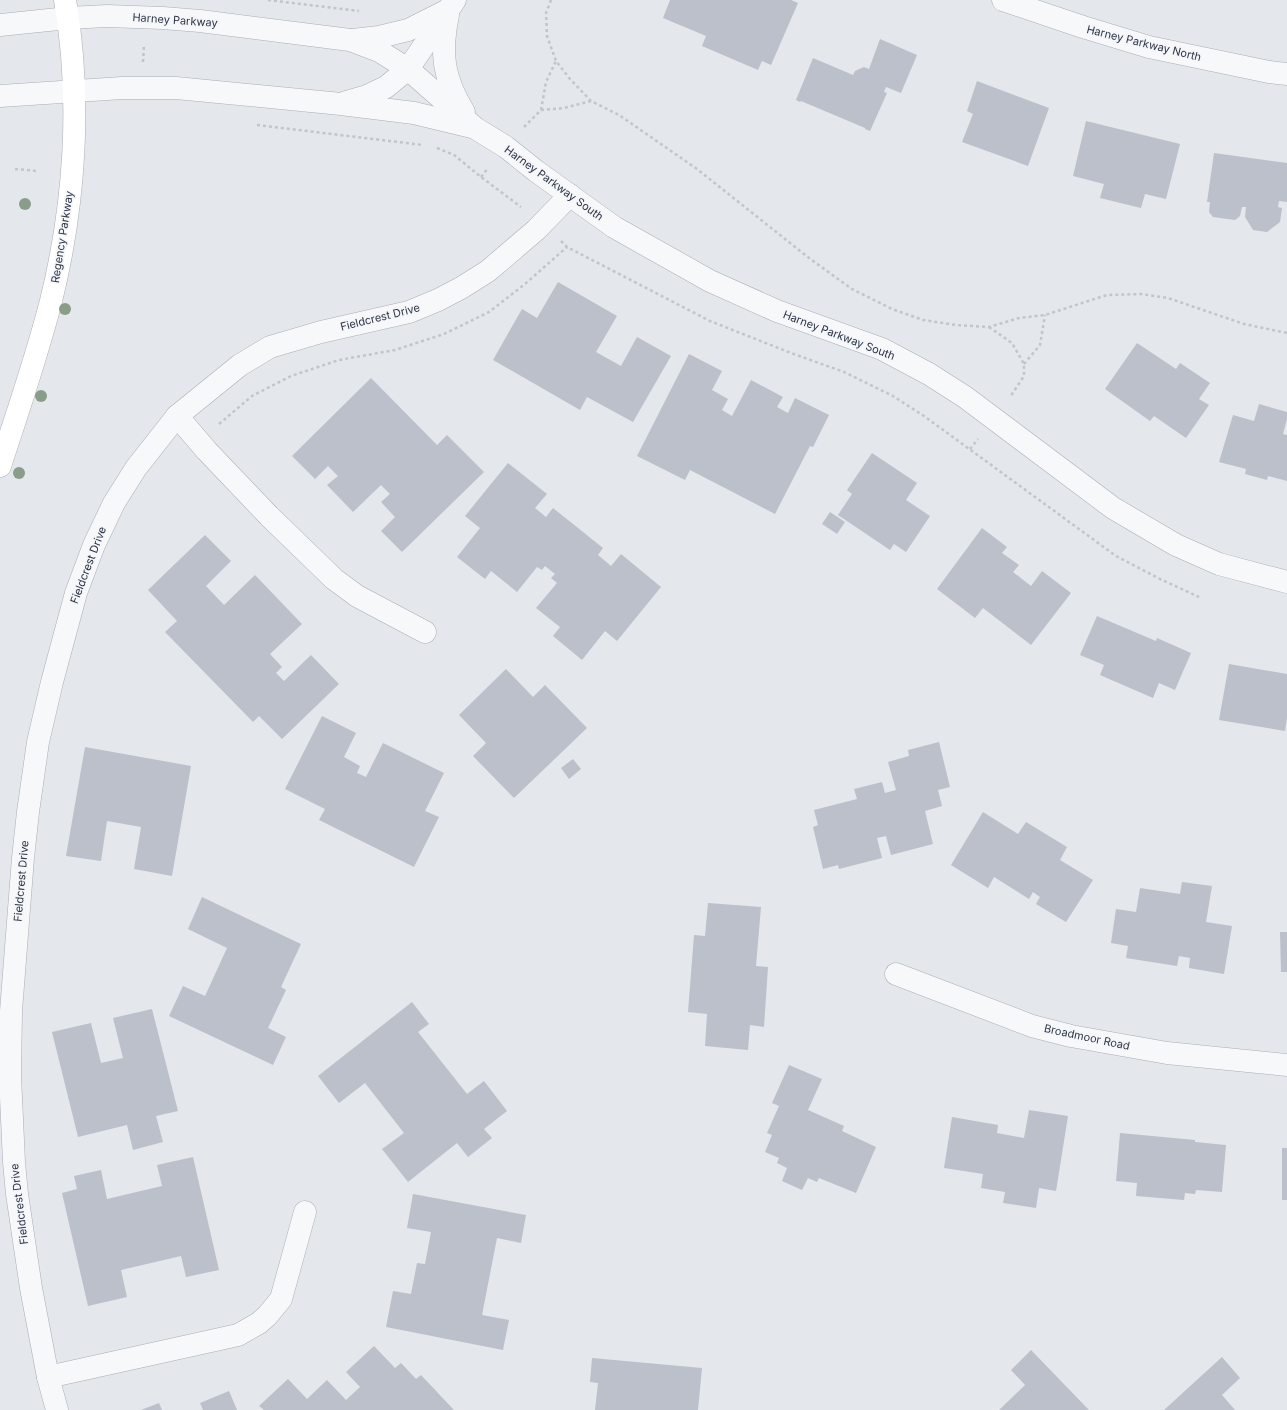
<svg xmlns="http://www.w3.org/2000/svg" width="1287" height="1410" viewBox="0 0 1287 1410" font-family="Inter,sans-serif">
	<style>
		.building { fill: #bbc0ca }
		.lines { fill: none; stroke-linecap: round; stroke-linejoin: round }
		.street-casing { stroke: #a9aeb7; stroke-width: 23 }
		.secondary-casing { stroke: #a9aeb7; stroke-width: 23 }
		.path { stroke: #c2c5cb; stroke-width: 2.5; stroke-dasharray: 3 3; stroke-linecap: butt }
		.street { stroke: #f7f8fa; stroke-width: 22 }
		.secondary { stroke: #fff; stroke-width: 22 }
		.tree { fill: #899d89 }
		.labels { text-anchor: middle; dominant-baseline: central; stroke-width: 3.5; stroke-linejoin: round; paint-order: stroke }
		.street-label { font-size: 11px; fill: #2b3445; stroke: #f4f6f9 }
	</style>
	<rect width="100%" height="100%" fill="#e4e7ec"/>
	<g class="building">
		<polygon points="670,0 791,0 798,3 771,65 762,61 758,70 702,46 706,36 663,18"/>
		<polygon points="880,39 917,55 901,93 886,87 884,92 887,93 870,131 865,129 865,128 801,101 800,102 796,100 813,58 853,75 855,71 864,67 869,69"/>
		<polygon points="977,81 1049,108 1028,166 962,142 973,114 967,111"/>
		<polygon points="1086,121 1180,144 1166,199 1145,194 1141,208 1100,198 1104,184 1073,176"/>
		<polygon points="1214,153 1287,163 1287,202 1279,201 1278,207 1282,208 1280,222 1267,232 1253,230 1245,217 1246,207 1242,207 1240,216 1235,220 1213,217 1209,212 1210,202 1207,202"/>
		<polygon points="558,282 617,316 596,352 621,366 637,337 671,356 633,422 587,397 580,410 493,360 522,309 537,318"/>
		<polygon points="1137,343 1176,369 1180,363 1210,383 1199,399 1209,405 1186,438 1154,416 1150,421 1105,389"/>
		<polygon points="689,354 722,371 712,390 728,399 722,410 732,416 751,380 783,397 777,407 788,413 795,398 829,415 813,447 810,446 775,514 690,470 685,480 637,456"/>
		<polygon points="371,378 437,445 447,435 484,472 402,552 381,531 395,517 381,502 390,494 381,485 353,512 327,485 338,476 328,466 315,479 292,456"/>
		<polygon points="1259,404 1287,412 1287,419 1283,434 1287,435 1287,481 1268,476 1267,480 1245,474 1246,469 1219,462 1233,415 1254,421"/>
		<polygon points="872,453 917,483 906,500 930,516 906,552 894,544 890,550 838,515 852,494 847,490"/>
		<polygon points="508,463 547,494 535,508 546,517 553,508 603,548 598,555 611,566 621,554 661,587 617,641 605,631 582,660 553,636 560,627 536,608 557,583 551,578 555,574 545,566 542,570 537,567 517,592 491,571 485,579 457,557 480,528 465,516"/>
		<polygon points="830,512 845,522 837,534 822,524"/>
		<polygon points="982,528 1007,547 1002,553 1019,565 1013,572 1031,586 1042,571 1071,593 1031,645 983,608 975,618 937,589"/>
		<polygon points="205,535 231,561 206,586 224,605 255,575 302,624 270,654 282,667 276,673 284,681 311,655 339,684 282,739 259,716 253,722 165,632 177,621 148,590"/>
		<polygon points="1097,616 1156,641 1157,638 1191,653 1175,690 1159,683 1153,698 1100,675 1104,665 1080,655"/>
		<polygon points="1229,664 1287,674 1287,718 1285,731 1219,720"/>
		<polygon points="506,669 533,697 545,685 587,728 514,798 473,756 486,743 459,715"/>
		<polygon points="322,716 356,733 344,757 360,766 357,773 366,777 383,743 444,773 425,811 439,817 414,867 319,820 325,809 285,789"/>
		<polygon points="939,742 950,787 938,790 942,806 925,811 933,844 891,855 886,836 877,838 882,858 839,869 838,865 823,869 813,827 818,825 814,810 857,799 854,789 882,782 885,793 896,790 888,762 909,756 908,750"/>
		<polygon points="85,747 191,766 172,876 134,869 141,827 107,821 101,861 66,856"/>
		<polygon points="573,759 581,769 569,779 561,768"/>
		<polygon points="983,812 1018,834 1026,822 1067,847 1060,860 1093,880 1066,922 1036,904 1040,897 1033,892 1029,899 994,877 988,888 951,865"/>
		<polygon points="1182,882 1212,886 1206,922 1232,926 1224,974 1189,968 1190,958 1179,956 1177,966 1126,958 1128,946 1111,943 1116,909 1136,912 1140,888 1180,894"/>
		<polygon points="202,897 301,944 281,987 286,990 268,1028 286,1037 273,1065 169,1016 183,986 205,996 227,948 188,929"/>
		<polygon points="708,903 761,907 756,966 768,967 764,1027 750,1025 748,1050 705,1046 707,1014 688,1012 694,935 705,936"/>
		<polygon points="1280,932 1287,932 1287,972 1281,972"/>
		<polygon points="412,1002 429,1024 418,1032 467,1094 484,1081 507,1111 484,1129 492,1138 468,1157 457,1143 408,1182 382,1149 404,1133 365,1083 339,1103 318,1076"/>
		<polygon points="152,1009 178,1111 156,1116 163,1142 133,1150 127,1125 78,1137 52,1032 91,1023 101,1063 123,1058 113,1018"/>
		<polygon points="789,1065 822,1079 808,1110 844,1126 842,1131 876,1147 856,1193 819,1178 817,1182 808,1178 802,1190 782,1181 787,1168 777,1163 779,1158 765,1152 772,1135 767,1133 779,1106 772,1103"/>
		<polygon points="1029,1110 1068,1116 1056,1191 1039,1188 1036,1208 1003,1203 1005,1192 981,1188 983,1174 944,1168 952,1117 998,1125 997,1133 1024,1138"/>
		<polygon points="1120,1133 1195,1140 1195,1142 1226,1145 1222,1192 1196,1190 1195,1194 1185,1193 1184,1200 1136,1196 1137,1183 1116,1181"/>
		<rect x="1282" y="1148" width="5" height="52"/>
		<polygon points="193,1157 219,1270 186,1277 181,1256 121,1270 127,1297 88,1306 62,1193 77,1189 74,1176 101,1170 107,1199 162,1186 157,1165"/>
		<polygon points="413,1194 526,1215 521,1243 497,1238 482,1315 509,1320 503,1350 386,1327 393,1291 411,1294 417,1263 425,1264 431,1232 407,1228"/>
		<polygon points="374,1346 395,1368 401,1363 416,1379 421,1375 454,1410 264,1410 259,1406 288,1379 307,1399 327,1380 346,1400 360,1387 346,1372"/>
		<polygon points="1031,1350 1089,1410 999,1410 1025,1385 1011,1370"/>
		<polygon points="1222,1357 1240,1378 1222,1395 1235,1410 1164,1410"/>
		<polygon points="592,1358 702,1368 698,1410 595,1410 598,1383 590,1382"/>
		<polygon points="229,1391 237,1410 203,1410 200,1403"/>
		<polygon points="159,1403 162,1410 141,1410"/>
	</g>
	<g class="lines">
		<defs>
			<g id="street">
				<polyline points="1003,0 1083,27 1149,47 1269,72 1287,74"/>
				<path d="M448 15C440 53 443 78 464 112"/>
				<polyline points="0,25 68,18 107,16 163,18 200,21 350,40 379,51 408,69 475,128 506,147 536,171 614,227 710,281 777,311 882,349 929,374 965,397 1113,508 1176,545 1219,564 1287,582"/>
				<polyline points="353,40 379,37 408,30 446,11"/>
				<polyline points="0,96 122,88 176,88 341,104 414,113 472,127"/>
				<polyline points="346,102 367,96 386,87 408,69 455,0"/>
				<polyline points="177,416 207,451 269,516 334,579 357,596 425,632"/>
				<polyline points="896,974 1032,1026 1071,1036 1167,1053 1287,1065"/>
				<polyline points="48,1377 238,1335 259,1323 267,1316 281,1299 305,1212"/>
				<polyline points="57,1410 48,1377 31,1288 17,1194 14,1162 10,1076 11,1011 23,858 28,812 38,742 52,682 76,593 94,545 114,503 136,468 177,416 240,365 270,347 321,332 409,312 438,300 461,288 488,271 536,230 570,195"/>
			</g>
			<path id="secondary" d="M0 466C18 411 37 356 51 301 75 204 82 99 65 0"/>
		</defs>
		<use href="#street" class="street-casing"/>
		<use href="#secondary" class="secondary-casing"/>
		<g class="path">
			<polyline points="268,0 359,11"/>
			<polyline points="551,0 546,13 547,36 556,61 570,79 591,101 619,115 697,169 809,258 852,289 892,309 923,320 956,325 989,327 1019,318 1045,315 1107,295 1141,294 1168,298 1244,324 1287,333"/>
			<polyline points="143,62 144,45"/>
			<polyline points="541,110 564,108 591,101"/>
			<polyline points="257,125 423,145"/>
			<polyline points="524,127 541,110 546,82 556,61"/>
			<polyline points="437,148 454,155 481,177 521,207"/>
			<polyline points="15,169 37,171"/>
			<polyline points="481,177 488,168"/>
			<polyline points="561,241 567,247 710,321 791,353 844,372 893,396 924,416 1116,556 1160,579 1199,597"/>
			<polyline points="989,327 1012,343 1024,364 1024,376 1010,397"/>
			<polyline points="1024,364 1040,345 1045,315"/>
			<polyline points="219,424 252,396 291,376 339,360 395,350 444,334 489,312 525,284 567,247"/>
			<polyline points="970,449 978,439"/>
		</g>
		<use href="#street" class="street"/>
		<use href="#secondary" class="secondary"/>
	</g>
	<g class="tree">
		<circle cx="25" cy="204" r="6"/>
		<circle cx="65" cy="309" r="6"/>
		<circle cx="41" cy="396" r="6"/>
		<circle cx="19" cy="473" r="6"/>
	</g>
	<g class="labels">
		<g class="street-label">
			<text transform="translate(175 20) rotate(4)">Harney Parkway</text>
			<text transform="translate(1144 43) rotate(14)">Harney Parkway North</text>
			<text transform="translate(554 183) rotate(36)">Harney Parkway South</text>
			<text transform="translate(62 237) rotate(-81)">Regency Parkway</text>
			<text transform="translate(380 317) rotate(-14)">Fieldcrest Drive</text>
			<text transform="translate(839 335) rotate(21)">Harney Parkway South</text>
			<text transform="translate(88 565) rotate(-69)">Fieldcrest Drive</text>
			<text transform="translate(21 881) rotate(-85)">Fieldcrest Drive</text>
			<text transform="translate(1087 1037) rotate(12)">Broadmoor Road</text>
			<text transform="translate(19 1204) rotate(-97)">Fieldcrest Drive</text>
		</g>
	</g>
</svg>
